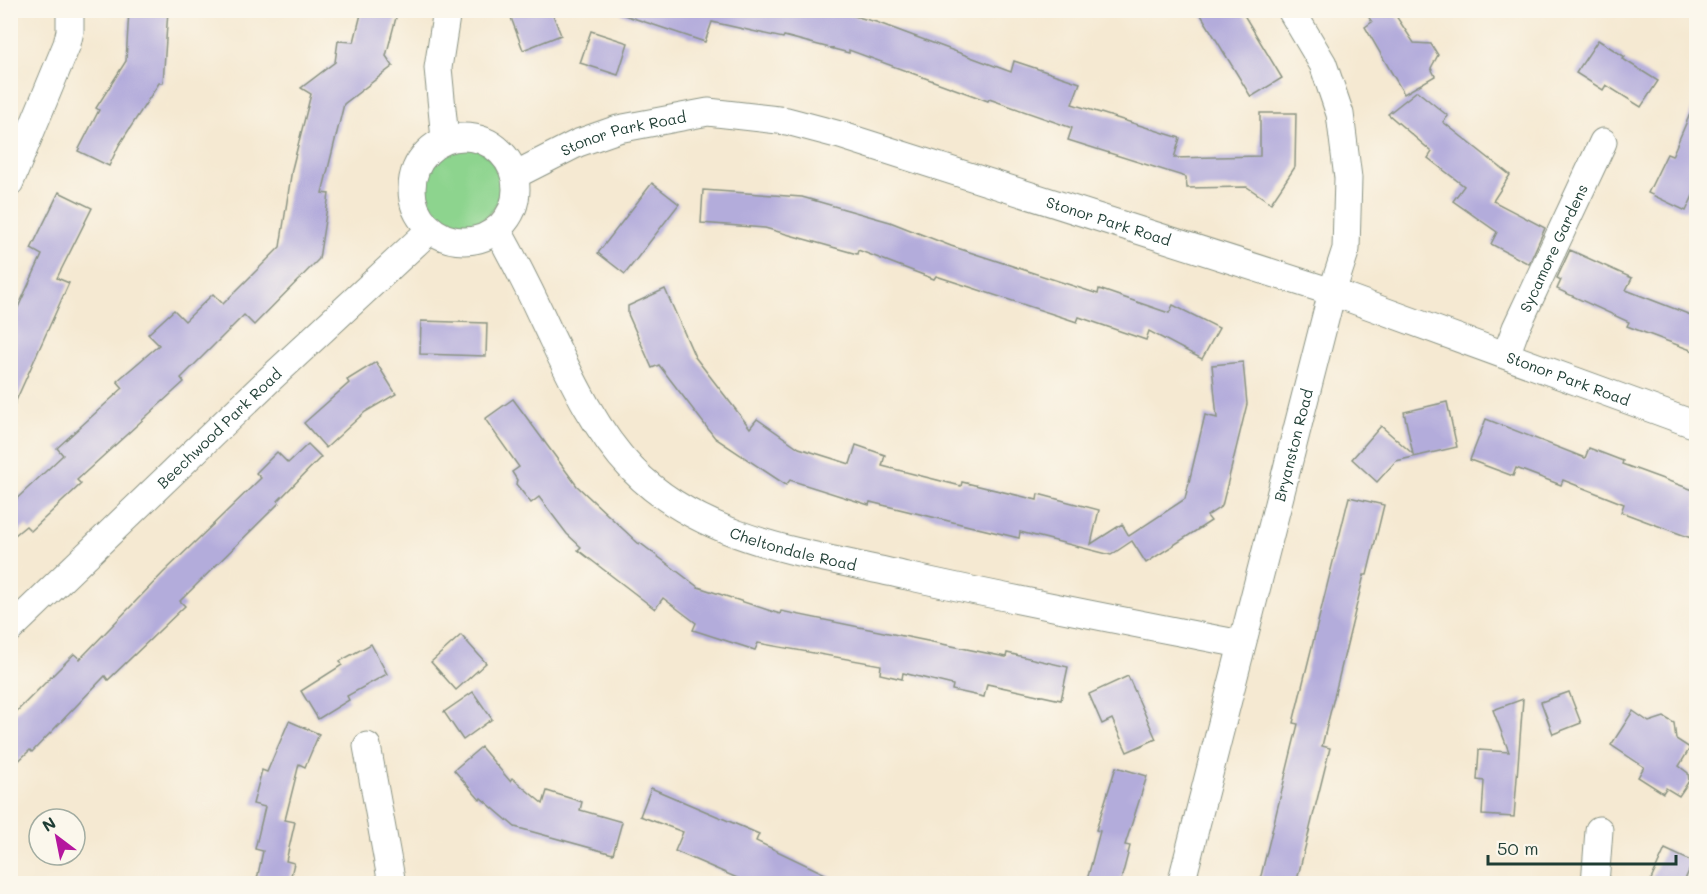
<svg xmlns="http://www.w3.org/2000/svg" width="1707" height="894" viewBox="0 0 1707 894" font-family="Mali,sans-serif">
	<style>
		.green { fill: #8dd48e; stroke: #568861; stroke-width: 1.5 }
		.building { fill: #b3acdb }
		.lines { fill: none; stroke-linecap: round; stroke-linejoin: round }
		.minor-casing { stroke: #8a9383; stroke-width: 29 }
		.minor { stroke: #fff; stroke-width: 27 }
		.labels { text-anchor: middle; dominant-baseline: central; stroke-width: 6; stroke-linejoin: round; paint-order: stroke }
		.street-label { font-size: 15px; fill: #1f3d34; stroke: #fbf7ec }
	</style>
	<rect width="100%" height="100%" fill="#fbf7ec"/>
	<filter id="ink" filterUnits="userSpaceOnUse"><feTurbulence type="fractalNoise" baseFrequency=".0167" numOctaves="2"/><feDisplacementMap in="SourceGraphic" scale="12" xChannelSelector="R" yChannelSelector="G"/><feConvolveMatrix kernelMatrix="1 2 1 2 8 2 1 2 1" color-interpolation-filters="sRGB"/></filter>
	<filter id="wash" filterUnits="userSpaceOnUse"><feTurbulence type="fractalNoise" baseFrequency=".008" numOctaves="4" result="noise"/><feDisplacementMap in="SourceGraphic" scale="24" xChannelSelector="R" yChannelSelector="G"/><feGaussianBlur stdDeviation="1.35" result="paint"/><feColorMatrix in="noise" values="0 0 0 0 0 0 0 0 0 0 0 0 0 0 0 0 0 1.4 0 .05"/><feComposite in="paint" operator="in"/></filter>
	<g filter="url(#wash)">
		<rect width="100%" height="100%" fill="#f5e9d2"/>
		<circle class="green" cx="460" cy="186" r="41"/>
		<g id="blocks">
			<g class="building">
				<polygon points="129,10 168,10 163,83 159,83 119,145 109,166 78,151 99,110 96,108 126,61"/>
				<polygon points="362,10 398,10 386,56 393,66 344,104 322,193 329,194 319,259 254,325 244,315 181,378 184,382 77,480 81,484 31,531 26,526 10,539 10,505 63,455 57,448 123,388 117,381 159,345 148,334 174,310 185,321 213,294 223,304 280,247 292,169 311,94 301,88 335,62 338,41 354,42"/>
				<polygon points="523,10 551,10 561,35 523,50 510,15"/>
				<polygon points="622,10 832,10 876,22 1011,72 1014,61 1080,83 1072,104 1180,138 1174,158 1260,156 1260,113 1296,113 1295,167 1271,203 1247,187 1187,188 1186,177 1068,140 1072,128 989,99 988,101 849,50 849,53 784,36 783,38 712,22 705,42 621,14"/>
				<polygon points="1198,10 1241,10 1282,78 1251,97"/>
				<polygon points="1364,10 1392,10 1414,43 1431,44 1438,55 1431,68 1435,76 1404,94 1365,27 1372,22"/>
				<polygon points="591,31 628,43 618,75 580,63"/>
				<polygon points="1598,40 1625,57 1623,59 1658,81 1641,107 1606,85 1603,90 1576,73"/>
				<polygon points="1417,91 1448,116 1443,122 1510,175 1493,201 1545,228 1529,264 1491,244 1497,232 1453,201 1464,186 1428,158 1432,152 1388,114"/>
				<polygon points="1696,100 1696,189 1686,211 1648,193 1667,154 1672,156"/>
				<polygon points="652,183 679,204 625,274 598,253"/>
				<polygon points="703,190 802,197 890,222 951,246 1098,294 1099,289 1169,313 1173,305 1219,328 1202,359 1149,331 1146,340 1079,317 1077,322 936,276 934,279 858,250 857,254 765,228 701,223"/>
				<polygon points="59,192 92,208 57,278 69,283 10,414 10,325 42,255 31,249"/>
				<polygon points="1570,250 1632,278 1626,290 1696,317 1696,352 1627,326 1629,322 1557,289 1561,280 1557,278"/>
				<polygon points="665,289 695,357 750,428 757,419 799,448 850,464 856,445 885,455 882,466 961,486 962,482 1037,500 1038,494 1099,510 1091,544 1122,524 1129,536 1185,499 1205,415 1217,418 1212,365 1243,362 1247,404 1222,506 1207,516 1211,521 1146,563 1132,541 1111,555 1020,532 1019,538 870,502 869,505 790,480 786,485 715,438 659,365 652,368 628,314 628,306"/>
				<polygon points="421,321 487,323 486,356 420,354"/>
				<polygon points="376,362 396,394 365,412 326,448 304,423 349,383 347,380"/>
				<polygon points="513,399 577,486 639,544 640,543 698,587 780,614 781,611 1006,657 1007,653 1068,667 1061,700 987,684 984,697 952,690 953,685 903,673 902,679 880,674 881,665 758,643 755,650 693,630 696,623 663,598 655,609 578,550 581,547 567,534 539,497 531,503 516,484 517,480 512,472 519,467 485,419"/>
				<polygon points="1447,402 1457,447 1396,461 1377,482 1352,459 1381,426 1413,454 1404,412"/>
				<polygon points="1486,419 1585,458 1589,448 1623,461 1622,464 1696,491 1696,522 1691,538 1621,512 1624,504 1563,480 1561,485 1516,468 1513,476 1470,460"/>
				<polygon points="308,444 321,457 278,501 279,503 180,601 185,606 108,680 105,676 32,752 30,750 10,769 10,718 74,654 80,659 163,573 261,478 256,473 277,452 288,463"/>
				<polygon points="1349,497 1384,505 1367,575 1364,575 1322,746 1330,748 1296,884 1259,884 1298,724 1293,723"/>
				<polygon points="461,635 486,663 456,690 431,662"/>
				<polygon points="371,644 387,674 347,696 349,700 318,719 301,691 342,665 340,661"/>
				<polygon points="1128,676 1156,739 1127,752 1112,719 1102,724 1089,694"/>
				<polygon points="473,692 492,719 463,740 444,712"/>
				<polygon points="1569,692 1581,723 1553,734 1541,702"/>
				<polygon points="1523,699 1514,817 1482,815 1484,781 1477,780 1479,750 1509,752 1493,710"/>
				<polygon points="1633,711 1649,722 1664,717 1674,723 1676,739 1690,748 1679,766 1688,773 1689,781 1679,796 1666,788 1663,793 1638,777 1644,767 1611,745"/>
				<polygon points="289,721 319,734 305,767 299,764 285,820 295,822 286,861 294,863 289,884 256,884 263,851 255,849 265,807 253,804 262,770 267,772"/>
				<polygon points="481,747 510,781 512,778 543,804 547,791 582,802 580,810 622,822 613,854 515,827 481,798 480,800 454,770"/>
				<polygon points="1116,767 1147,776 1125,845 1130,846 1120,884 1086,884 1100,831 1096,830"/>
				<polygon points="651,788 759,834 756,841 846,884 751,884 675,851 683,832 640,816"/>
				<polygon points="1665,849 1693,862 1683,884 1649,884"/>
			</g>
		</g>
	</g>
	<g filter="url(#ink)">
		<use href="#blocks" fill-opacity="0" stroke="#8a9383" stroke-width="1.5"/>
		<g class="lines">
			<defs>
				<g id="minor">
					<circle cx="464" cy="189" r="52"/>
					<polyline points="445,139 438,68 447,10"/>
					<path id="s1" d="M515 175 578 143 618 129 708 112 787 121 840 135 1332 292 1696 425"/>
					<polyline points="10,182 67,44 70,31 70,10"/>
					<path id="s2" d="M497 229C516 263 533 297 549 332 572 380 595 430 632 469 702 542 813 554 907 576 1018 601 1129 622 1241 644"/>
					<path id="s3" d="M1506 355 1516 328 1603 142"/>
					<path id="s4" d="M10 629 271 378 430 230"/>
					<polyline points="367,746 392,884"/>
					<path id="s5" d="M1181 884 1332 292 1346 249 1348 178 1340 114 1323 64 1291 10"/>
					<polyline points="1595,884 1599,830"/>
				</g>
			</defs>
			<use href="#minor" class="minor-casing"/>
			<use href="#minor" class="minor"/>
		</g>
	</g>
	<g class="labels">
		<g class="street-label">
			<text stroke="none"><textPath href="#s1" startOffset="117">Stonor Park Road</textPath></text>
			<text stroke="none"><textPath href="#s1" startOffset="621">Stonor Park Road</textPath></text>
			<text stroke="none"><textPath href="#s3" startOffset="117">Sycamore Gardens</textPath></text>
			<text stroke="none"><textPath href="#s1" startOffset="1107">Stonor Park Road</textPath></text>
			<text stroke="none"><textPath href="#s4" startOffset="290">Beechwood Park Road</textPath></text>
			<text stroke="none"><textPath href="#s5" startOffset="453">Bryanston Road</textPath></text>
			<text stroke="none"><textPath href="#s2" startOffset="459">Cheltondale Road</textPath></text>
		</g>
	</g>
	<rect width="1707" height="894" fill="none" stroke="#fbf7ec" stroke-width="36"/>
	<g transform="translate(57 837) rotate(328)"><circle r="28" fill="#fbf7ec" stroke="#a3ada2" stroke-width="1.5"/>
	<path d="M0-4.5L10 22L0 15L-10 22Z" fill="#b5179e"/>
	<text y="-9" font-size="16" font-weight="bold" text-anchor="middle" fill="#1f3d34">N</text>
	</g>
	<path d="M1488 855v9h188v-9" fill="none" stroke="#1f3d34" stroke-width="3"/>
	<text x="1497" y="855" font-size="18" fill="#1f3d34" stroke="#fbf7ec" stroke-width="4.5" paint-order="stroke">50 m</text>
</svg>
